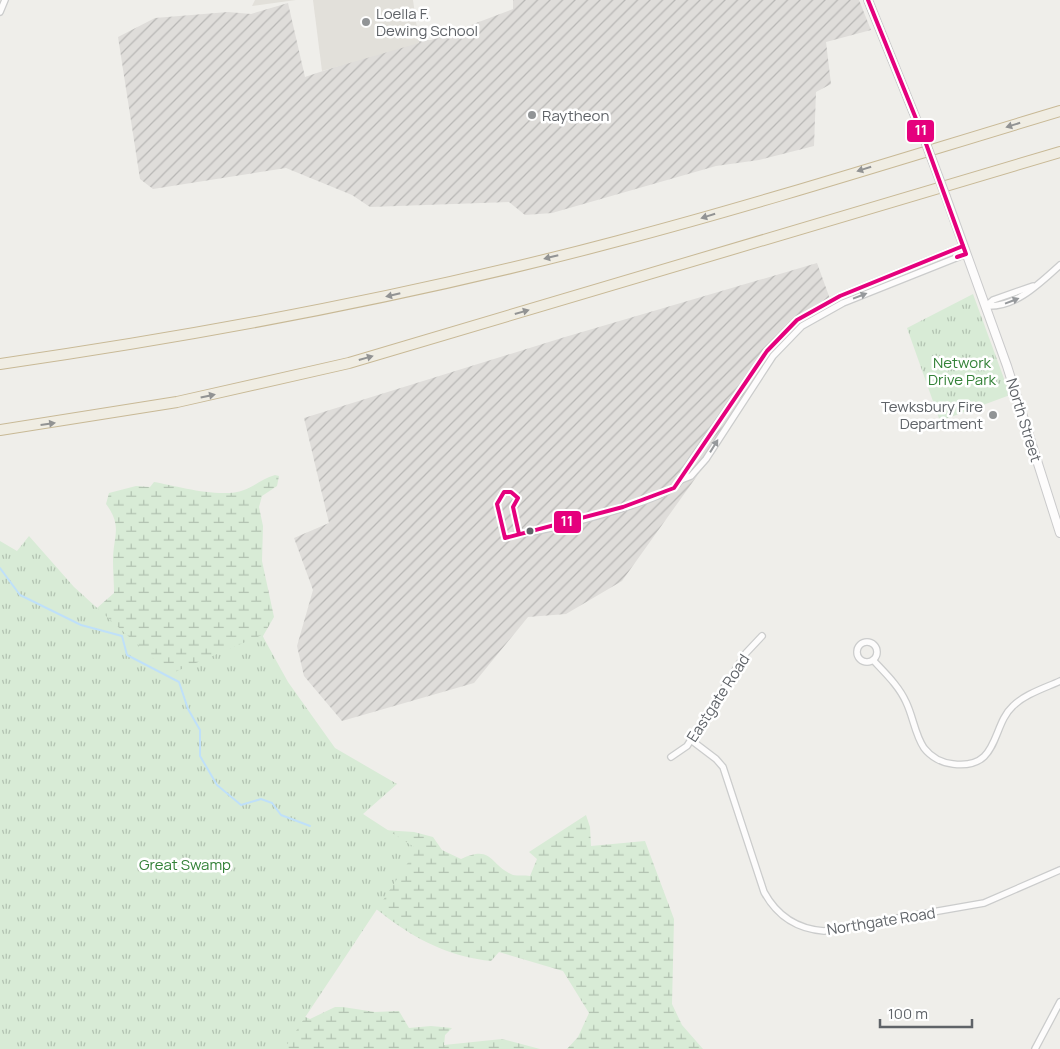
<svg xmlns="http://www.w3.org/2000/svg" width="1060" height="1049" viewBox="0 0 1060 1049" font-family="Manrope,sans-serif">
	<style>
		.industrial { fill: url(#industrial-furrows) }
		.education { fill: #e2e0da }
		.wetland { fill: url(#wetland-marsh) }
		.park { fill: url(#park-tufts) }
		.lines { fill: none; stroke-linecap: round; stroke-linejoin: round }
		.stream { stroke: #bfe0f9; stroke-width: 2 }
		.minor-casing { stroke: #cbcccc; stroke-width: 8 }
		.secondary-casing { stroke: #cacacb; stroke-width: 10 }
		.motorway-casing { stroke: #c8b996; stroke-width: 12 }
		.minor { stroke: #fdfcfc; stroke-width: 5.5 }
		.secondary { stroke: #fdfcfc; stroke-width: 8 }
		.motorway { stroke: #f0ede3; stroke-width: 10 }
		.secondary-bridge-casing { stroke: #cacacb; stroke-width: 10; stroke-linecap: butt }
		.secondary-bridge { stroke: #fdfcfc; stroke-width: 8 }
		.bus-1-casing { stroke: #fff; stroke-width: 8 }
		.bus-1 { stroke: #e5007d; stroke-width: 4 }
		.oneway { fill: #929393 }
		.oneway2 { fill: #96999c }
		.poi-dot { fill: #919496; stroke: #fff; stroke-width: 2 }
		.bus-dot { fill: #5f6368; stroke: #fff; stroke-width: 2 }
		.labels { text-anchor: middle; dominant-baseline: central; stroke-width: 5; stroke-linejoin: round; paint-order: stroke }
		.poi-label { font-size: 15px; fill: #5f6368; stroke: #fff; text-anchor: start }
		.park-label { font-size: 15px; fill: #348238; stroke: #fff }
		.street-label { font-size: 15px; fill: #5f6368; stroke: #fff }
		.line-badge { stroke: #fff; stroke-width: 2 }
		.badge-label { font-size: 14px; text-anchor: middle; font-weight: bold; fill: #fff }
	</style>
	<defs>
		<pattern id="industrial-furrows" width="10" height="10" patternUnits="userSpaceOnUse" patternTransform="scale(1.25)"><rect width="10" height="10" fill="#dfddda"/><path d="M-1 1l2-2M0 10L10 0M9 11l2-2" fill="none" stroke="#b8b7b5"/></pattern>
		<pattern id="wetland-marsh" width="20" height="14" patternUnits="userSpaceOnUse" patternTransform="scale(1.25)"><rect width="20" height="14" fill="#d8ebd6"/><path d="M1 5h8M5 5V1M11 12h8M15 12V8" fill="none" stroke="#b2c2b1"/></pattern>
		<pattern id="park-tufts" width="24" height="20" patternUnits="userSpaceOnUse" patternTransform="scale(1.25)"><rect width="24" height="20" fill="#d8ebd6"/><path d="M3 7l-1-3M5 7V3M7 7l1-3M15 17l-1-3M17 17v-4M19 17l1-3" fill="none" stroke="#b2c2b1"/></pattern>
	</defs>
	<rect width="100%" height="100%" fill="#efeeea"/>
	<g class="industrial">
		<polygon points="513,0 859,0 871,30 826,42 831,84 816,92 814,146 759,160 716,166 552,213 525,215 509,202 370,207 352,195 286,168 153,189 140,179 118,37 155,18 228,12 251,14 288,3 305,77 416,40 431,40 513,9"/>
		<polygon points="817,263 834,310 801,331 775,355 697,476 622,581 566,614 528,617 474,683 342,721 304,676 297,646 313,590 294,538 329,523 304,418 565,337"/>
	</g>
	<g class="education">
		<polygon points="255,0 296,0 252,6"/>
		<polygon points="313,0 413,0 419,43 322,71"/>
	</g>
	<path class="wetland" d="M275 475 279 476 277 486 262 496 259 507 263 526 262 561 274 617 263 636 265 650 316 778 383 830 414 832 433 837 442 850 461 859C493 844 489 865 513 875 518 876 525 875 530 876L537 859 529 852 586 815 590 827 591 846 645 841 674 919 672 1004 682 1025 703 1049H567L578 1037 589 1013 563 971 499 952 491 961C454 957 422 943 392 921 382 914 377 908 366 904L296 1013 310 1019 335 1007H343L375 1012 399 1011 409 1028 431 1026 452 1028 445 1035 444 1045 502 1039 540 1049H0L97 608 114 593C114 582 113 572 113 561 113 536 123 527 106 504L109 493 136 486 150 487 154 482C177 486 221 499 244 490 255 486 263 478 275 475Z"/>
	<g class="park">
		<polygon points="973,294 1010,395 940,421 907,328"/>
		<polygon points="29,536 74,587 170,674 262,635 288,682 335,748 397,784 363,814 417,849 284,1049 0,1049 0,541 17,551"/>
	</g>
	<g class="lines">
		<polyline class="stream" points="0,568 20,595 81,625 122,636 127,655 179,682 188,709 200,730 200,756 217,785 241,805 261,799 272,803 281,815 310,826"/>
		<defs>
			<g id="minor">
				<polyline points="0,12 5,0"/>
				<path d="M986 306C1015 308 1039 284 1060 265"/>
				<polyline points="986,306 993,300 1033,286"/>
				<polyline points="681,480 691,476 706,459 773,356 802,326 843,303 966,254"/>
				<path d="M519 534C546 531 654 503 674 487 680 483 682 478 684 471L767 351 797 320 840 296 963 246"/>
				<circle cx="867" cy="652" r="10"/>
				<path d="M873 660C885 673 899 686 906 702 913 716 915 735 924 748 931 757 942 763 953 764 1000 770 991 726 1013 706 1025 694 1045 688 1060 681"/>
				<path d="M691 740 716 759 723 767 764 892C777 916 796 929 824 931L984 903 1060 870"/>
				<polyline points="671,757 687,746 746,653 762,636"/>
				<polyline points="1035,1049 1060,1002"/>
			</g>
			<g id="secondary">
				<polyline points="868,0 925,141"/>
				<polyline points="946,197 1007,366 1060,533"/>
			</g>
			<g id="motorway">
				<path d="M0 364C208 334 415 295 618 241 766 202 913 155 1060 111"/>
				<polyline points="0,430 177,402 349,363 1060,152"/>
			</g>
		</defs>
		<use href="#minor" class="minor-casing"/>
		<use href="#secondary" class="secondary-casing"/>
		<use href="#motorway" class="motorway-casing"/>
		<use href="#minor" class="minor"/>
		<use href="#secondary" class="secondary"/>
		<use href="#motorway" class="motorway"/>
		<defs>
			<polyline id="secondary-bridge" points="925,141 946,197"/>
		</defs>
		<use href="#secondary-bridge" class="secondary-bridge-casing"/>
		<use href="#secondary-bridge" class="secondary-bridge"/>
		<defs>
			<g id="bus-1">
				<polyline points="868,0 925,141 966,254 957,257"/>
				<polyline points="519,534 513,507 518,498 511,492 504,492 497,504 505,538 623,507 674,488 767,351 797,320 840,296 963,246"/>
			</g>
		</defs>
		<use href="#bus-1" class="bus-1-casing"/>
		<use href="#bus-1" class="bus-1"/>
	</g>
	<defs><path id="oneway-solid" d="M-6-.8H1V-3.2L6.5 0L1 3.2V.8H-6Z" transform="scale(1.25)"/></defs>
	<g class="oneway">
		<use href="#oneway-solid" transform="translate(1013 125) rotate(163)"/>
		<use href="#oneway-solid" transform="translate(864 169) rotate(163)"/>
		<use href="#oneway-solid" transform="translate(708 216) rotate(163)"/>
		<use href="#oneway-solid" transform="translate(551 257) rotate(166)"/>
		<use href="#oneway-solid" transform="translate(393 295) rotate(167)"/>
		<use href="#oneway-solid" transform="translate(522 312) rotate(-16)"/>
		<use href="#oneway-solid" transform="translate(366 358) rotate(-16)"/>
		<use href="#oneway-solid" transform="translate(208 396) rotate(-12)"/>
		<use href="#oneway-solid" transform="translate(48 424) rotate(-8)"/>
	</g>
	<g class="oneway2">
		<use href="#oneway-solid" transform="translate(860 296) rotate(-21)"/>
		<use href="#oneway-solid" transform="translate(1012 301) rotate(-21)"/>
		<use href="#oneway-solid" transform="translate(714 446) rotate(-58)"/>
	</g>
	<g class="poi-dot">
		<circle cx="366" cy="22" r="5"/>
		<circle cx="532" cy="115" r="5"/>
		<circle cx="993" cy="415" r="5"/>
	</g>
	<circle class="bus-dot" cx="530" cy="531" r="4.5"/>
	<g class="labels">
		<g class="poi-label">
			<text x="376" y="13">Loella F.<tspan x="376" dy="17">Dewing School</tspan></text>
			<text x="542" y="115">Raytheon</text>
			<text x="983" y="406" text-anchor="end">Tewksbury Fire<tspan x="983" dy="17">Department</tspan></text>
		</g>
		<g class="park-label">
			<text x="962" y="362">Network<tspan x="962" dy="17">Drive Park</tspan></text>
			<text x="185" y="864">Great Swamp</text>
		</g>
		<g class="street-label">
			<text transform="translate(1024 420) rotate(73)">North Street</text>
			<text transform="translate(718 698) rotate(-57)">Eastgate Road</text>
			<text transform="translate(881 921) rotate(-9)">Northgate Road</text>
		</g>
	</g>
	<g class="line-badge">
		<rect x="906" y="119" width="29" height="24" rx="5" fill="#e5007d"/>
		<rect x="553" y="510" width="29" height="24" rx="5" fill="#e5007d"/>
	</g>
	<g class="badge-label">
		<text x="921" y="135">11</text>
		<text x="567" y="526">11</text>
	</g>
	<path d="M880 1019v8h92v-8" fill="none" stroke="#5f6368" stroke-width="2.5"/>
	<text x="888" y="1019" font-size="15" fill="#5f6368" stroke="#ffffff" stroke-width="4" paint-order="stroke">100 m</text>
</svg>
